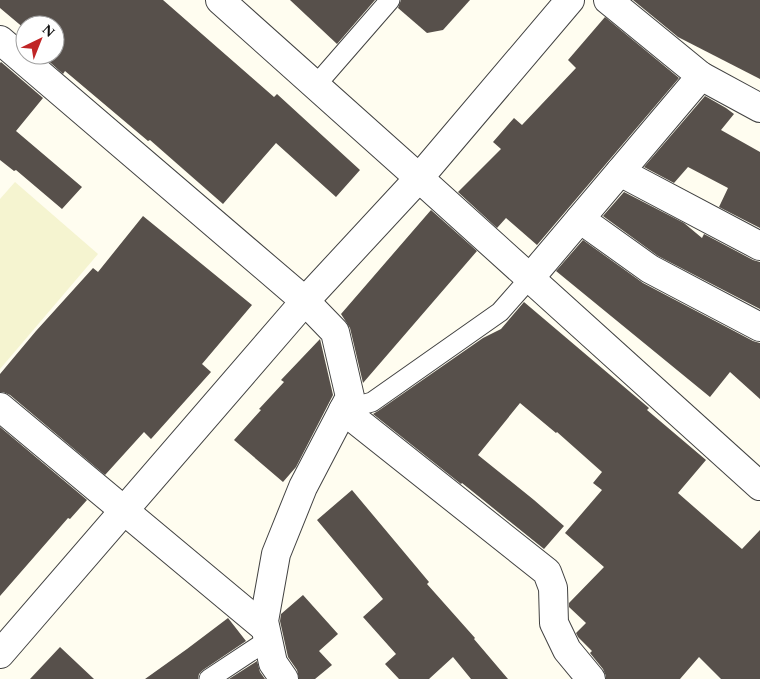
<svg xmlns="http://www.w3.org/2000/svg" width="760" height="679" viewBox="0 0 760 679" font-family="Spectral,serif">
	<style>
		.farmland { fill: #f5f4d0 }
		.building { fill: #57504b }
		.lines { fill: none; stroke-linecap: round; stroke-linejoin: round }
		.service-casing { stroke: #424242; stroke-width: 21 }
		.minor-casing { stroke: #424242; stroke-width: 30 }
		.tertiary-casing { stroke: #424242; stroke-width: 30 }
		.service { stroke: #fff; stroke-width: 19 }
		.minor { stroke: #fff; stroke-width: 28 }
		.tertiary { stroke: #fff; stroke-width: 28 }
	</style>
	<rect width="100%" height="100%" fill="#fffdf0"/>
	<polygon class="farmland" points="15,182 98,254 0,369 0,199"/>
	<g class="building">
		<polygon points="0,0 163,0 274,97 277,94 360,170 336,197 276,143 223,204 150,140 148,141 65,71 63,74 42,55 56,55 55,54 55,25 25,25 25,29 0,8"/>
		<polygon points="290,0 375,0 337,44"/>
		<polygon points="401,0 470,0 443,30 427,33 398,8"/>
		<polygon points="633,0 760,0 760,79 678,37"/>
		<polygon points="605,17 679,78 537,245 506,218 497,228 458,192 501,149 493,142 514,118 522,125 576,68 568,60"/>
		<polygon points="1,62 43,98 16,131 82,187 62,209 16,170 14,171 0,160 0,63"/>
		<polygon points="705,96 726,108 734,114 721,130 760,152 760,228 719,207 728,188 688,167 674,183 644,167"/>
		<polygon points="624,192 684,223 702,238 704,234 753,260 760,262 760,309 658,256 603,216"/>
		<polygon points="431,210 477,251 363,383 350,328 341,314"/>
		<polygon points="143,216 252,305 202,364 211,372 151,439 144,432 105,475 10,395 3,392 0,392 0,374 36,331 93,268 98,272"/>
		<polygon points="583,240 643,283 753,341 760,343 760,399 730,372 710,397 556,271"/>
		<polygon points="524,302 649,408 647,410 706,460 678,493 742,549 760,530 760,679 721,679 699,657 680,679 606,679 606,676 603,669 590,653 592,651 578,637 576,633 586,623 569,607 569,603 604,567 565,533 602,490 593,483 602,472 557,432 556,433 520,403 478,455 534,500 564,526 544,549 462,483 461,484 373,414 378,411 483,338 501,329"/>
		<polygon points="320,339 333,395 296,467 283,482 234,440 261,410 259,409 284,382 281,380"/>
		<polygon points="0,427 87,500 70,519 68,518 0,596"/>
		<polygon points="352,490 429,582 427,584 475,638 474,639 508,679 471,679 453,657 429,679 399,679 385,664 396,654 363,617 383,599 317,520"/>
		<polygon points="303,595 338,634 319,651 332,665 315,679 299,679 297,670 288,657 280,621 281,614"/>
		<polygon points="228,618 246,641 203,670 199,674 198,679 145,679 187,649"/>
		<polygon points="60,647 94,679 30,679"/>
		<polygon points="257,661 260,672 265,679 229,679"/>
	</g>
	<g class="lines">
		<defs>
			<g id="service">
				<polyline points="316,85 390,0"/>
				<polyline points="343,410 372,402 500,312 530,278"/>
				<polyline points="209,679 268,640"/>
			</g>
			<g id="minor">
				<polyline points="608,0 701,76 760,108"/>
				<polyline points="0,40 305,301 335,332 350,397 303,487 276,554 264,621 273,663 284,679"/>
				<polyline points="620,172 760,246"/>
				<polyline points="580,219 650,269 760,327"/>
				<polyline points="530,278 701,76"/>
				<polyline points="0,407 265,628"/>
				<polyline points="343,410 547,572 553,588 554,623 567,650 591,679"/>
			</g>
			<g id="tertiary">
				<polyline points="220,0 419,178 760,486"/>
				<polyline points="0,654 305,301 419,178 570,0"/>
			</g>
		</defs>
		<use href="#service" class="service-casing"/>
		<use href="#minor" class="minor-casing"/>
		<use href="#tertiary" class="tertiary-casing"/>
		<use href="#service" class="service"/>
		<use href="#minor" class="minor"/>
		<use href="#tertiary" class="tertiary"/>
	</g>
	<g transform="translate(40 40) rotate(43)"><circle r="24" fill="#ffffff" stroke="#9f9f9f"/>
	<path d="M0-4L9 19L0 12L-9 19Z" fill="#c02526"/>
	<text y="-8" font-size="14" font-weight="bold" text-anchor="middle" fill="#0f0f0f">N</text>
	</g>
</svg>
